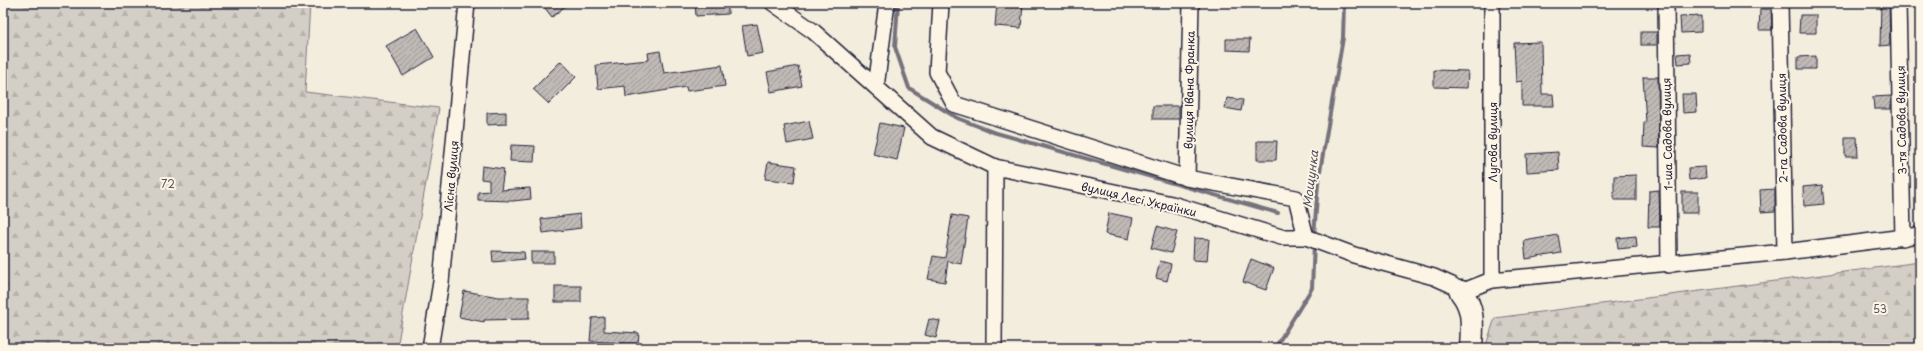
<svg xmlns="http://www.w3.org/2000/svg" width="1923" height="351" viewBox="0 0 1923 351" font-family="'Playpen Sans',sans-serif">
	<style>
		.forest { fill: url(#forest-firs); stroke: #7b7880 }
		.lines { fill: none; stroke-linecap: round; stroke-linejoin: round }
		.stream { stroke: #75727b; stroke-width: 4 }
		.building { fill: url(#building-hatch); stroke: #22223b }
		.street-casing { stroke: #22223b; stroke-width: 18 }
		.secondary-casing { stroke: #22223b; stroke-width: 25 }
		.street { stroke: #fcf5e5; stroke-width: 15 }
		.secondary { stroke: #fcf5e5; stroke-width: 22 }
		.labels { text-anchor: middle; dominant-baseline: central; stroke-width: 4; stroke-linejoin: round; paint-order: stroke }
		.street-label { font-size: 11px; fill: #22223b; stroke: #fcf5e5 }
		.park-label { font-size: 11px; fill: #575665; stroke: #fcf5e5 }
		.water-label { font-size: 12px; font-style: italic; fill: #525160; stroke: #fcf5e5 }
	</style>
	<defs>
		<pattern id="forest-firs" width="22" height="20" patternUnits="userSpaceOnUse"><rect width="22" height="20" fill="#d4cfc6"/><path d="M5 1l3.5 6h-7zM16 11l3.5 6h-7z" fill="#b6b1ab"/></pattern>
		<pattern id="building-hatch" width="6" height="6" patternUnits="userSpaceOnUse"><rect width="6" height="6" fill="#bfbab6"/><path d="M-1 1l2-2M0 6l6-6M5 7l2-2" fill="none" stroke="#9b9795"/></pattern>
	</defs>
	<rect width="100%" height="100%" fill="#f3edde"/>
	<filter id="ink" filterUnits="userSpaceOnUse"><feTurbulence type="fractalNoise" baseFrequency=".025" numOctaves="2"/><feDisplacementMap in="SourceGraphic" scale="8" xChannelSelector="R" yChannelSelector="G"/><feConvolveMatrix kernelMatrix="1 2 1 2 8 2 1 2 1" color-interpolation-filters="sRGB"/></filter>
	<g filter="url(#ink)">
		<g class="forest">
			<polygon points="3,3 310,3 305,92 439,108 397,348 3,348"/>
			<polygon points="1920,262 1920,348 1485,348 1495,318"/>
		</g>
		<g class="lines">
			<g class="stream">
				<polyline points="898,3 895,47 909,88 957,118 993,132 1278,213"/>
				<polyline points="1314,236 1318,183 1343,38 1344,3"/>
				<polyline points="1275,348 1312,288 1314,243"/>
			</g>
		</g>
		<g class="building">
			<polygon points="541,3 569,3 552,17"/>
			<polygon points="695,3 728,3 728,14 696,16"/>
			<polygon points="997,3 1023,3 1021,28 995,26"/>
			<polygon points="1881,3 1889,3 1890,45 1880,46"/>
			<polygon points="1760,9 1771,9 1772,30 1759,30"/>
			<polygon points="1800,15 1816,15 1816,33 1799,33"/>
			<polygon points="1701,16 1701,32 1681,33 1680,17"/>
			<polygon points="757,24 763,53 747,56 742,26"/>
			<polygon points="417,28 434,57 403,76 386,46"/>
			<rect x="1641" y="32" width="16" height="13"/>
			<polygon points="1226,39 1250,39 1249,51 1226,50"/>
			<polygon points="1541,42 1542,94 1553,94 1554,106 1522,106 1522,81 1516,82 1514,43"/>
			<polygon points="660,51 664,73 722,65 725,86 687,91 686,87 626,97 625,86 598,89 596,65 649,60 648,53"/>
			<polygon points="1690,53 1691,63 1678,64 1677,54"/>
			<polygon points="1816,56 1816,69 1798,69 1798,57"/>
			<polygon points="561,61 576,77 549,104 533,89"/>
			<polygon points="798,66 802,86 771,92 767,72"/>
			<polygon points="1434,70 1468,71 1467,88 1434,87"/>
			<polygon points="1643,77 1658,77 1659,148 1643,147 1644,122 1646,122"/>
			<polygon points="1682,94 1696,94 1697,112 1683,113"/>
			<polygon points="1891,96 1891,109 1874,109 1873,97"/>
			<polygon points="1227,98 1243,100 1241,111 1225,108"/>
			<rect x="1153" y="106" width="26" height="13"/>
			<polygon points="506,112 506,124 487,125 487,113"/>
			<polygon points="809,121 813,139 787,144 784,126"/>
			<polygon points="880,123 904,128 897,160 873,154"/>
			<polygon points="1845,137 1857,137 1858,156 1845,156"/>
			<polygon points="1257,141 1277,141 1276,160 1257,160"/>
			<polygon points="511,145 535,146 534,162 510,161"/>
			<polygon points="1558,152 1559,170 1527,172 1526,154"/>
			<polygon points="768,162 796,166 794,182 765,179"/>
			<polygon points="482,166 504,169 501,190 530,188 531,199 513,201 478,200 478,192 489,191 489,180 481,179"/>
			<polygon points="1705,167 1706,178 1689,180 1688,168"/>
			<polygon points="1636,175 1636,200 1614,200 1614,176"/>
			<polygon points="1822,185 1824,204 1804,206 1803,187"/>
			<polygon points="1775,189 1775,211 1761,212 1760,190"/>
			<polygon points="1659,190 1660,227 1648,227 1649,191"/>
			<rect x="1682" y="192" width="16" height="21"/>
			<polygon points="1109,213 1133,218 1129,239 1105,234"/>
			<polygon points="580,214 581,228 543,233 541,219"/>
			<polygon points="952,215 968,218 961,264 948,261 945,282 928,279 933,256 945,258"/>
			<polygon points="1157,226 1177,232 1171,253 1151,248"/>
			<polygon points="1558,235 1561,253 1526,259 1524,241"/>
			<polygon points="1636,236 1637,247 1618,249 1617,238"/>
			<polygon points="1194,238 1209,239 1207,261 1193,260"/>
			<polygon points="492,251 524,252 525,259 493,262"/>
			<rect x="531" y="252" width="23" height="11"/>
			<polygon points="1251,259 1274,268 1266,290 1243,282"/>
			<polygon points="1160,261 1171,264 1167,281 1156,278"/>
			<rect x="555" y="286" width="26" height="16"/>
			<polygon points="464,291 499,297 529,297 529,319 484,320 484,322 459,317"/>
			<polygon points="604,317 604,331 639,333 638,344 590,341 592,318"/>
			<polygon points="929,319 940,321 936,338 925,335"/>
		</g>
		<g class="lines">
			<defs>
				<g id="street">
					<polyline points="773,3 813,31 932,137 995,167 1172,204 1281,237 1306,237 1354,255 1434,277 1452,285 1461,292 1492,280 1785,252 1920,235"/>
					<polyline points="941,3 937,72 954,104 1187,178 1296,198 1306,237"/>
					<polyline points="1666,3 1669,265"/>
					<polyline points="1780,3 1785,252"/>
					<polyline points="1898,3 1903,238"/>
					<polyline points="876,87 887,3"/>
					<polyline points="1187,178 1191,3"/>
					<polyline points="1492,280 1492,3"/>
					<polyline points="430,348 441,282 467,3"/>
					<polyline points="994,348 995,167"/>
				</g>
				<path id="secondary" d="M1461 292C1475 309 1472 327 1471 348"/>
			</defs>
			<use href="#street" class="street-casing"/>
			<use href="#secondary" class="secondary-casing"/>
			<use href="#street" class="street"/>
			<use href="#secondary" class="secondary"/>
		</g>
	</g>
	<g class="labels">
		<g class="street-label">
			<text transform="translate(1189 90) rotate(-89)">вулиця Івана Франка</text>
			<text transform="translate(1901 120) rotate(-91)">3-тя Садова вулиця</text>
			<text transform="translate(1782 128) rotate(-91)">2-га Садова вулиця</text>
			<text transform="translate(1667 134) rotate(-91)">1-ша Садова вулиця</text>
			<text transform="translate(1492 142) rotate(-90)">Лугова вулиця</text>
			<text transform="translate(451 176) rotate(-85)">Лісна вулиця</text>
			<text transform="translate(1139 199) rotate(13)">вулиця Лесі Українки</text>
		</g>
		<g class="park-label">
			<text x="168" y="183">72</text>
			<text x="1880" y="308">53</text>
		</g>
		<g class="water-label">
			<text transform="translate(1310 179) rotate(-83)">Мощунка</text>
		</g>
	</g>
	<rect width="1923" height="351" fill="none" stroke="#fcf5e5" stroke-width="16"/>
	<rect x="8" y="8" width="1907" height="335" fill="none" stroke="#22223b" stroke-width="1.5" filter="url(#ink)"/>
</svg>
